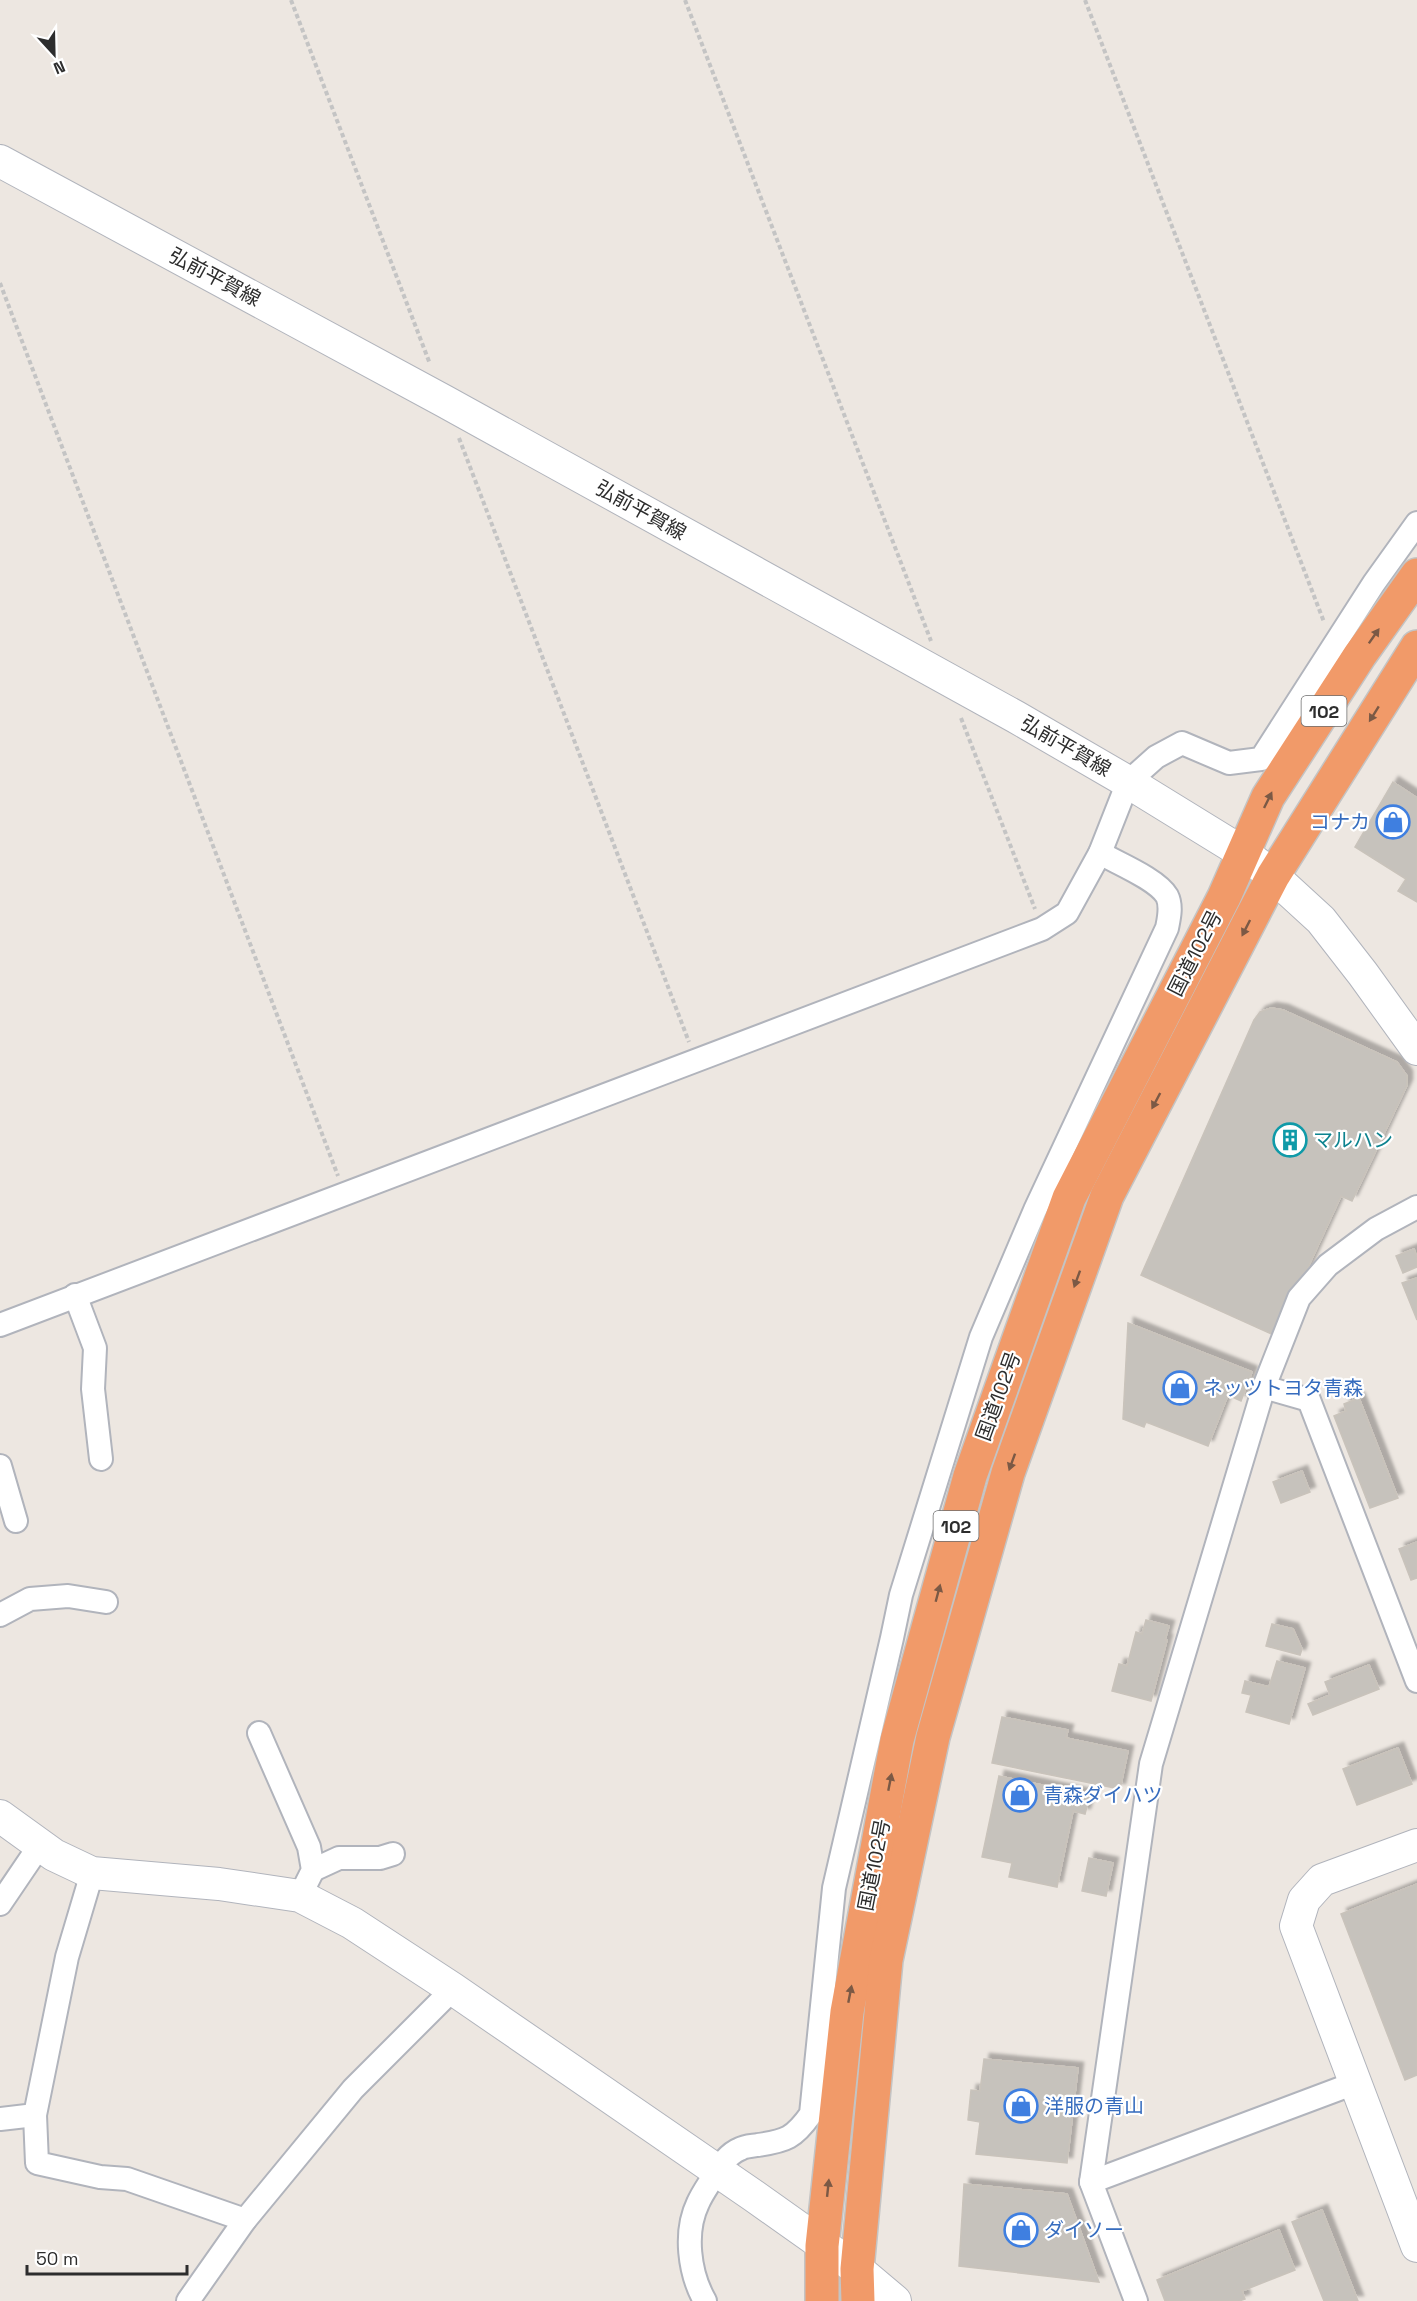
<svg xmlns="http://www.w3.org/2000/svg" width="1417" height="2301" viewBox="0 0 1417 2301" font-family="'Space Grotesk','Noto Sans JP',sans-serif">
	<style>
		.building { fill: #c6c2bc; stroke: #c9c3bb; stroke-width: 1.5; filter: url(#shadow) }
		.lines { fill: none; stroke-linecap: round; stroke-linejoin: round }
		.street-casing { stroke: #b1b4bc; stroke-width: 26 }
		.secondary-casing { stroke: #b1b4bc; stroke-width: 34 }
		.highway-casing { stroke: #c4c4c4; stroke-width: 36 }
		.path { stroke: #c4c4c4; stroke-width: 4; stroke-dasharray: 4.5 3; stroke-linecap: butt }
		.street { stroke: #fff; stroke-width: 22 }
		.secondary { stroke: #fff; stroke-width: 32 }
		.highway { stroke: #f19a69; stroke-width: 33 }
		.oneway { fill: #7b5945 }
		.labels { text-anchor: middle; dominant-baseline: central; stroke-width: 4.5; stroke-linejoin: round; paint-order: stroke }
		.shield { fill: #fff; stroke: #6c6c6c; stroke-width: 1.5 }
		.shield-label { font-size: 18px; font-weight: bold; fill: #2d2d2d }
		.street-label { font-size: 20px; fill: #2d2d2d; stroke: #fff }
		.shop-label { font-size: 20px; fill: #366cbe; stroke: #fff; text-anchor: start }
		.culture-label { font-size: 20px; fill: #0d838f; stroke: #fff; text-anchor: start }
	</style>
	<defs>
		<filter id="shadow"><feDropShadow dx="5.5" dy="-5.5" stdDeviation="1.5" flood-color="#0004"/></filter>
	</defs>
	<rect width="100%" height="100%" fill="#ede7e1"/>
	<g class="building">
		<polygon points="1393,782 1417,798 1417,902 1398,891 1406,879 1355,847"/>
		<polygon points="1271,1008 1283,1010 1397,1062 1407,1076 1407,1085 1352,1201 1341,1196 1276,1336 1141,1275 1254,1020 1260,1012"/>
		<polygon points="1414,1249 1417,1258 1417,1267 1403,1273 1396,1256"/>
		<polygon points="1417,1278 1417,1320 1402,1283"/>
		<polygon points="1128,1323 1252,1372 1241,1401 1228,1395 1208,1446 1146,1422 1144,1427 1123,1419"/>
		<polygon points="1359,1398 1398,1498 1370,1508 1334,1416 1346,1411 1344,1404"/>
		<polygon points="1302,1471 1310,1492 1281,1503 1273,1482"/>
		<polygon points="1417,1542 1417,1578 1411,1580 1399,1549"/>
		<polygon points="1146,1620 1169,1626 1165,1640 1167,1640 1151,1701 1112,1691 1119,1664 1127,1666 1136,1632 1142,1634"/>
		<polygon points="1272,1624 1293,1629 1302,1649 1300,1655 1266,1646"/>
		<polygon points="1277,1661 1305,1668 1289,1724 1246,1712 1251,1695 1242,1693 1245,1681 1269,1687"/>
		<polygon points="1369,1665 1379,1689 1313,1715 1308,1704 1330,1695 1325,1682"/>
		<polygon points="1002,1717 1068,1730 1066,1738 1128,1751 1120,1789 992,1763"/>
		<polygon points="1398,1748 1412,1784 1357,1805 1343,1769"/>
		<polygon points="999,1776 1090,1795 1085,1814 1073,1811 1057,1887 1009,1877 1012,1863 982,1857"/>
		<polygon points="1089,1858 1113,1863 1106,1896 1082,1891"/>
		<polygon points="1417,1884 1417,2075 1405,2080 1341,1914"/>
		<polygon points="984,2059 1078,2068 1067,2163 976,2154 980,2122 968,2120 971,2090 980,2091"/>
		<polygon points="964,2184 1067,2194 1099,2282 959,2266"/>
		<polygon points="1322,2210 1358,2301 1324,2301 1292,2222"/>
		<polygon points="1279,2230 1295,2270 1242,2291 1245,2299 1239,2301 1165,2301 1157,2280"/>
	</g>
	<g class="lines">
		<defs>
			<g id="street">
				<polyline points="75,1295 95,1348 93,1389 101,1459"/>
				<polyline points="0,1325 1042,929 1067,913 1100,853 1128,782 1156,757 1182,743 1229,763 1261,759 1374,583 1417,523"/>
				<polyline points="1264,1387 1309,1400 1417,1681"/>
				<polyline points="0,1466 16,1521"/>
				<polyline points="0,1615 30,1599 68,1596 106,1602"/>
				<polyline points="259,1733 309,1847 313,1870 300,1896"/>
				<polyline points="313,1870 339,1858 380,1858 393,1854"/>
				<polyline points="0,1904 40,1845"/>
				<polyline points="35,2115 37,2163 100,2177 127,2179 245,2220"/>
				<polyline points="0,2119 35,2115 67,1957 92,1873"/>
				<polyline points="1091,2182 1355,2083"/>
				<polyline points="188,2301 245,2220 353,2089 453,1989"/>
				<path d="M705 2301C689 2273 684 2232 698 2203 702 2194 707 2187 712 2179 719 2168 727 2154 740 2149 745 2146 752 2146 758 2145 786 2141 794 2138 811 2114L834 1888 892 1638 901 1595 981 1337 1035 1210 1167 928C1169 918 1172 906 1167 896 1157 879 1117 863 1100 853"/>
				<polyline points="1136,2301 1091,2182 1151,1764 1264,1387 1299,1298 1328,1265 1376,1229 1417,1207"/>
			</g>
			<g id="secondary">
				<polyline points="0,161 444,401 1016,717 1128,782 1245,854 1273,876 1321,920 1363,974 1417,1049"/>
				<polyline points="0,1816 54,1855 92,1873 219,1884 300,1896 352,1923 453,1989 754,2196 857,2269 895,2301"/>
				<polyline points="1417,1845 1322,1880 1304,1900 1296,1926 1417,2246"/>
			</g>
			<g id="highway">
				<polyline points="822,2301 822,2246 847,2012 897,1740 970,1476 1069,1198 1224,897 1268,797 1360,655 1417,575"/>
				<polyline points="858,2301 857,2269 886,1960 933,1737 1008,1473 1107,1196 1273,876 1417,647"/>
			</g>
		</defs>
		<use href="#street" class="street-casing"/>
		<use href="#secondary" class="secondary-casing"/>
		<use href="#highway" class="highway-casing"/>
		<g class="path">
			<polyline points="291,0 430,364"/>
			<polyline points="685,0 931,641"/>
			<polyline points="1085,0 1324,622"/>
			<polyline points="0,283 338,1176"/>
			<polyline points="459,438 689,1042"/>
			<polyline points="961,718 1035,909"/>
		</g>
		<use href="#street" class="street"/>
		<use href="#secondary" class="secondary"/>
		<use href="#highway" class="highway"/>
	</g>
	<defs><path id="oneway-solid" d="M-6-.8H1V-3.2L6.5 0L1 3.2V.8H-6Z" transform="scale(1.5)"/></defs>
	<g class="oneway">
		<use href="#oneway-solid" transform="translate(1374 636) rotate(-55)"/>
		<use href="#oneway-solid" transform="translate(1374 714) rotate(122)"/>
		<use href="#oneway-solid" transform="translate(1268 800) rotate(-64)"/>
		<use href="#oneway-solid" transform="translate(1246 928) rotate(117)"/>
		<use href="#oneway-solid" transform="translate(1156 1101) rotate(118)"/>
		<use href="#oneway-solid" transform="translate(1077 1279) rotate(110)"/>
		<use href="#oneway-solid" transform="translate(1012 1462) rotate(110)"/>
		<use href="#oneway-solid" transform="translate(938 1593) rotate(-75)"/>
		<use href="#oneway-solid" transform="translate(890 1782) rotate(-79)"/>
		<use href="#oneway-solid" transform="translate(850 1994) rotate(-79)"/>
		<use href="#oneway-solid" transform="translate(828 2188) rotate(-84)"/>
	</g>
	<defs>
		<symbol id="shop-ring" viewBox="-11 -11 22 22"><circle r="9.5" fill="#fff" stroke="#3f7fe0" stroke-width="1.5"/><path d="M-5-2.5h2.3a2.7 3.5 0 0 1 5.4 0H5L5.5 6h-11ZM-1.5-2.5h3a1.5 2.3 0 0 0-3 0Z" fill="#3f7fe0"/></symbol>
		<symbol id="building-ring" viewBox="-11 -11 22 22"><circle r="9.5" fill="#fff" stroke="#0f9aa8" stroke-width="1.5"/><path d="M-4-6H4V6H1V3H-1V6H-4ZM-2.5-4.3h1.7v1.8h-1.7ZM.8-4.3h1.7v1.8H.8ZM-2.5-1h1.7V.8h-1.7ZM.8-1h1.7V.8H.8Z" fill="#0f9aa8"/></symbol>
	</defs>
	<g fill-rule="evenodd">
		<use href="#shop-ring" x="1374" y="803" width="38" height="38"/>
		<use href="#building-ring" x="1271" y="1121" width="38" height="38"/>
		<use href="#shop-ring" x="1161" y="1369" width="38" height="38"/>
		<use href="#shop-ring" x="1001" y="1776" width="38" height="38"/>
		<use href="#shop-ring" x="1002" y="2087" width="38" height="38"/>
		<use href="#shop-ring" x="1002" y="2211" width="38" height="38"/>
	</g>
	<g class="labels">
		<g class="shield">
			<rect x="1301.5" y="696" width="45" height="30" rx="4.5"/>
			<rect x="933.5" y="1511" width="45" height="30" rx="4.5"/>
		</g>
		<g class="shield-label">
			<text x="1324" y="711">102</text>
			<text x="956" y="1526">102</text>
		</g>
		<g class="street-label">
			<text transform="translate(215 277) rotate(28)">弘前平賀線</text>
			<text transform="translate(641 510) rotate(29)">弘前平賀線</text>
			<text transform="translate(1066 746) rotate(30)">弘前平賀線</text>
			<text transform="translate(1195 953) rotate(-63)">国道102号</text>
			<text transform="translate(998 1396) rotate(-70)">国道102号</text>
			<text transform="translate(874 1865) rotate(-79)">国道102号</text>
		</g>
		<g class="shop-label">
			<text x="1370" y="822" text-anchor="end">コナカ</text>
			<text x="1203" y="1388">ネッツトヨタ青森</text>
			<text x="1043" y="1795">青森ダイハツ</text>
			<text x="1044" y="2106">洋服の青山</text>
			<text x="1044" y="2230">ダイソー</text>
		</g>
		<g class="culture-label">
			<text x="1313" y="1140">マルハン</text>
		</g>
	</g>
	<g transform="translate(54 54) rotate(158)" stroke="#ffffff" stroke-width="4.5" paint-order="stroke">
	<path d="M0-4.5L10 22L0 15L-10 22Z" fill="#2d2d2d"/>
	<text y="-9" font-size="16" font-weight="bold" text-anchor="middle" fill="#2d2d2d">N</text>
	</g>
	<path d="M27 2265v9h160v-9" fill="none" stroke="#2d2d2d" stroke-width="3"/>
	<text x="36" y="2265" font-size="18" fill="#2d2d2d" stroke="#ffffff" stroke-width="4.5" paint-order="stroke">50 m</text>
</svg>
